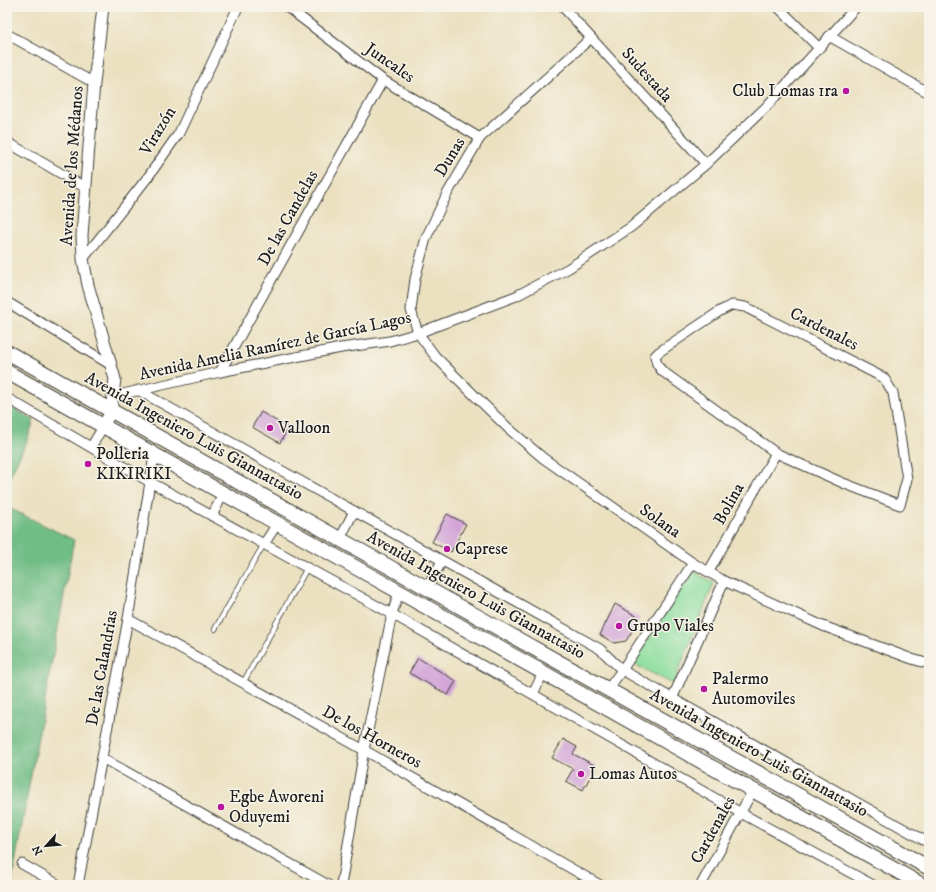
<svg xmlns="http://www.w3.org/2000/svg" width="936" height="892" viewBox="0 0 936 892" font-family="'IM FELL DW Pica',serif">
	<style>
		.green { fill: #8cde9f; stroke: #547d5e }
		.forest { fill: #71bd86; stroke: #466c51 }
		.building { fill: #d1a3d7 }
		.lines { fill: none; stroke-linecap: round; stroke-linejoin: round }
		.service-casing { stroke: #3b3a35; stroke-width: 6 }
		.minor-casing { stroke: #3b3a35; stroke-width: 11 }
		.tertiary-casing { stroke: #3b3a35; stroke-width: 13 }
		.primary-casing { stroke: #3b3a35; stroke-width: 16 }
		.service { stroke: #fff; stroke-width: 4.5 }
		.minor { stroke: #fff; stroke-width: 9 }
		.tertiary { stroke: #fff; stroke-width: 11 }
		.primary { stroke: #fff; stroke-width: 14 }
		.poi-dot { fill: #b5179e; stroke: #f7f3e8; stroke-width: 1.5 }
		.labels { text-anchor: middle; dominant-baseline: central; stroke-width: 3; stroke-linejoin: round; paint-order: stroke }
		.street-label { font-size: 17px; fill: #1c1c1c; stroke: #f7f3e8 }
		.poi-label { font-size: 17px; fill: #1c1c1c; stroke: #f7f3e8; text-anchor: start }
	</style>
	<rect width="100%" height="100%" fill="#f7f3e8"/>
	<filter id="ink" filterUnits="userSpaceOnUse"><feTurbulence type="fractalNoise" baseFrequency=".025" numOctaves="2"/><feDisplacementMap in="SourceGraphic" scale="8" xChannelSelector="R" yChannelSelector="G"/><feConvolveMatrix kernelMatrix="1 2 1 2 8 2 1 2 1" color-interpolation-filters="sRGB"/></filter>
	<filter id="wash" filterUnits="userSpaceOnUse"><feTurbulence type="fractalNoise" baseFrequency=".012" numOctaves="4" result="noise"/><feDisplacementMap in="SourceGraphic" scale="16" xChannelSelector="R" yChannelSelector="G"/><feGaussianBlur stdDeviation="0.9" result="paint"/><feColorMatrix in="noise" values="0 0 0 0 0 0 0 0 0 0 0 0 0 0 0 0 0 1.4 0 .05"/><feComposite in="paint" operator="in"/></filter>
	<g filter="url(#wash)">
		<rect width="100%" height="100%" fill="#ebe1c1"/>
		<polygon class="green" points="693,571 714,583 673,684 632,663"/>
		<g class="forest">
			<polygon points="7,405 34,420 27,441 10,476 7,493"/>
			<polygon points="7,507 74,540 11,885 7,885"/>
		</g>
		<g id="blocks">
			<g class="building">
				<polygon points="261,412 288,428 280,443 252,427"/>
				<polygon points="447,514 466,524 451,552 432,542"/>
				<polygon points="615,604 640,618 626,641 614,643 600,635"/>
				<polygon points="418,658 456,681 448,695 409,673"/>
				<polygon points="563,739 577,747 573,754 596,766 583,790 566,781 573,769 552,758"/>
			</g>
		</g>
	</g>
	<g filter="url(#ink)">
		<use href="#blocks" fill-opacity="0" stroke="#3b3a35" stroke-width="1"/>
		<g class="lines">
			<defs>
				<g id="service">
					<polyline points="215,629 264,544"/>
					<polyline points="243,683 307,568"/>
				</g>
				<g id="minor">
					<polyline points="287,7 383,80 480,138"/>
					<polyline points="563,7 706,164"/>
					<polyline points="778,7 818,47"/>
					<polyline points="7,34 94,83"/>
					<polyline points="829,36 929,93"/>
					<polyline points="591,38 480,138 447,194 426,238 415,279 411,310 418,333 435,356 473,394 508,428 543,458 693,563 724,581 823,626 912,659 929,664"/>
					<polyline points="7,142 86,188"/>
					<polyline points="83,259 148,177 179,133 238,7"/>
					<polyline points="7,302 111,365"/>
					<polygon points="732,305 745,307 884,378 893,393 907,479 900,505 843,483 776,453 662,371 657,364 655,356 659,352 720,311"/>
					<polyline points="220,372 383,80"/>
					<polyline points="138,390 600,649 622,670 929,843"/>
					<polyline points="114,396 220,372 341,348 390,341 418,333 516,296 569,268 631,227 706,164 766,107 856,7"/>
					<polyline points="7,398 150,482 392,614 741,813 873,885"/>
					<polyline points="91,447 103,427"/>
					<polyline points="212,516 223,494"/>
					<polyline points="340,539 354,511"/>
					<polyline points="264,544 277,524"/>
					<polyline points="709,571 776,453"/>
					<polyline points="427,588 442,561"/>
					<polyline points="128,619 364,750 600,885"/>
					<polyline points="608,689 622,670 693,563"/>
					<polyline points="533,694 543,673"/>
					<polyline points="672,699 724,581"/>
					<polyline points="102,758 328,885"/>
					<polyline points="22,864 59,885"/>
					<polyline points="78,885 128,619 150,482 154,455"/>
					<polyline points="341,885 364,750 392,614 399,592"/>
					<polyline points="701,885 753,790"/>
				</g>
				<polyline id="tertiary" points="103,427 111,411 115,379 88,285 83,259 82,235 94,83 103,7"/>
				<g id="primary">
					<polyline points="7,352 546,655 929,868"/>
					<polyline points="7,372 922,885"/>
				</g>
			</defs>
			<use href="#service" class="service-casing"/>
			<use href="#minor" class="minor-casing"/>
			<use href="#tertiary" class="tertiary-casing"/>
			<use href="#primary" class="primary-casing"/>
			<use href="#service" class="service"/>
			<use href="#minor" class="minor"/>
			<use href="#tertiary" class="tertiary"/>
			<use href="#primary" class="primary"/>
		</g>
	</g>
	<g class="poi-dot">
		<circle cx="846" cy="91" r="4"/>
		<circle cx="270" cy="428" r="4"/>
		<circle cx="88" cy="464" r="4"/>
		<circle cx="447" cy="549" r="4"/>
		<circle cx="619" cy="626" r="4"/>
		<circle cx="704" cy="689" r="4"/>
		<circle cx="581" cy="774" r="4"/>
		<circle cx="221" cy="807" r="4"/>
	</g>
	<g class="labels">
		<g class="street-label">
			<text transform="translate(390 63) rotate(35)">Juncales</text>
			<text transform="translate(647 75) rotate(48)">Sudestada</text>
			<text transform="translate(158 131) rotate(-59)">Virazón</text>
			<text transform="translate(450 157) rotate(-59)">Dunas</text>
			<text transform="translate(72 166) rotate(-86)">Avenida de los Médanos</text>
			<text transform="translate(288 218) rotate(-61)">De las Candelas</text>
			<text transform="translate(824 329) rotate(27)">Cardenales</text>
			<text transform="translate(275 346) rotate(-12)">Avenida Amelia Ramírez de García Lagos</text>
			<text transform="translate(194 436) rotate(29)">Avenida Ingeniero Luis Giannattasio</text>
			<text transform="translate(729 504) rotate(-61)">Bolina</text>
			<text transform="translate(660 521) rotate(35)">Solana</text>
			<text transform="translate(476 595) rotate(29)">Avenida Ingeniero Luis Giannattasio</text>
			<text transform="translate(102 668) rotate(-80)">De las Calandrias</text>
			<text transform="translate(372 737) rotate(29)">De los Horneros</text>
			<text transform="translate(759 753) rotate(29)">Avenida Ingeniero Luis Giannattasio</text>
			<text transform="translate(713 830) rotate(-61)">Cardenales</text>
		</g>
		<g class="poi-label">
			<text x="838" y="91" text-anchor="end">Club Lomas 1ra</text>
			<text x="278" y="428">Valloon</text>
			<text x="96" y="454">Polleria<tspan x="96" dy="20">KIKIRIKI</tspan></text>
			<text x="455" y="549">Caprese</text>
			<text x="627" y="626">Grupo Viales</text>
			<text x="712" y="679">Palermo<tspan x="712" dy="20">Automoviles</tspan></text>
			<text x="589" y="774">Lomas Autos</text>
			<text x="229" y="797">Egbe Aworeni<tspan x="229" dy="20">Oduyemi</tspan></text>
		</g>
	</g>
	<rect width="936" height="892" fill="none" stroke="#f7f3e8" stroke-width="24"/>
	<g transform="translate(46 846) rotate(243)" stroke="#f7f3e8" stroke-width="3" paint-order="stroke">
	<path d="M0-3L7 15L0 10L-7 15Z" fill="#1c1c1c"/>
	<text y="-6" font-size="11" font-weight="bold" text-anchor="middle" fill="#1c1c1c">N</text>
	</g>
</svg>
